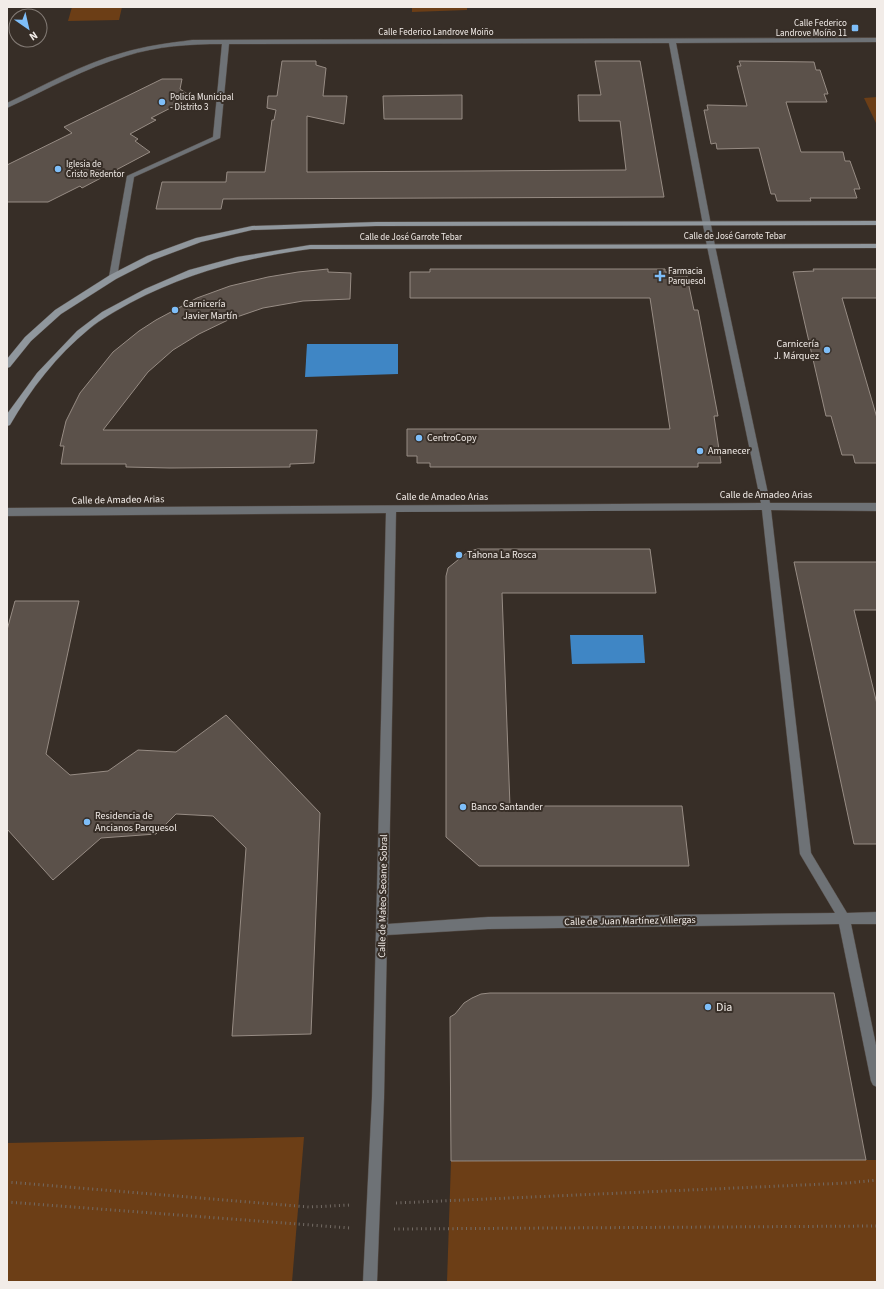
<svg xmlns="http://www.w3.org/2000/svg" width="884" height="1289" viewBox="0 0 884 1289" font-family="'Source Sans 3',sans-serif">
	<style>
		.green { fill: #6c3e16 }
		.water { fill: #3f86c5 }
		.building { fill: #5b514a; stroke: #978c84 }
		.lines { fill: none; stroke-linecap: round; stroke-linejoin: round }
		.street-casing { stroke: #554c46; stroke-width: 1 }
		.secondary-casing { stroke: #554c46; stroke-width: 1 }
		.path { stroke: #736b65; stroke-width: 3; stroke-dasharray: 1 3.5; stroke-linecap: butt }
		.street { fill: #6e7276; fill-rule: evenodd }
		.secondary { fill: #90979d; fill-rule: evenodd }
		.poi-dot { fill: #7ebef9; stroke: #372e27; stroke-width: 1.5 }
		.labels { text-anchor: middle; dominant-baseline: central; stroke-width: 4; stroke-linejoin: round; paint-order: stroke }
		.far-poi-label { font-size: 9px; fill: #f2ece8; stroke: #372e27; text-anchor: start }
		.far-street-label { font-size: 9px; fill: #f2ece8; stroke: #372e27 }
		.poi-label { font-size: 10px; fill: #f2ece8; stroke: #372e27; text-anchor: start }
		.street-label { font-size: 10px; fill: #f2ece8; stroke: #372e27 }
		.near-poi-label { font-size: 12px; fill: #f2ece8; stroke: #372e27; text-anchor: start }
	</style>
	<rect width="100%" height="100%" fill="#372e27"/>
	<g class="green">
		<polygon points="72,7 122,7 119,20 68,21"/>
		<polygon points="412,7 467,7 467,10 412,12"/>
		<polygon points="877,97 877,123 876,123 864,98"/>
		<polygon points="304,1137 292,1282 7,1282 7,1143"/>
		<polygon points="877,1160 877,1282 447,1282 451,1161"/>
	</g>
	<g class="water">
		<polygon points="307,344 398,344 398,374 305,377"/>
		<polygon points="570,635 643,635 645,663 572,664"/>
	</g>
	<g class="building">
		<polygon points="282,61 316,61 316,65 326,68 323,96 347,96 344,124 307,116 307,172 626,170 620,121 579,121 578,95 601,95 595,61 640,61 664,197 223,199 221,209 156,209 162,182 226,182 227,172 265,172 272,120 274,120 276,110 267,108 268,96 277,96"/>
		<polygon points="739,61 814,62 816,70 820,70 828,94 824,94 827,102 786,102 801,152 843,152 845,161 850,161 860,189 854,189 857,198 810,198 811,201 777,201 775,194 771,194 759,148 717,149 716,143 711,144 704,110 708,110 707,105 747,106 737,66 741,66"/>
		<polygon points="162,79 182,79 180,89 192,97 151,118 156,120 130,134 138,139 135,141 150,152 82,188 80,186 48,202 7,202 7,165 72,133 64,127"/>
		<polygon points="462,95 462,119 384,119 383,96"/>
		<polygon points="328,269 328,272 351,273 350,299 303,301 263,308 228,320 199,334 173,350 148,372 103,430 317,430 314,463 290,464 290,467 170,468 126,467 126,464 61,464 64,446 60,446 66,421 80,393 113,352 139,331 156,320 197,298 230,286 268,277 298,272"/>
		<polygon points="430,269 665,269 665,272 686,272 694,310 698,310 714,395 718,416 714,416 721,463 698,463 698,467 430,467 430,463 417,463 417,456 407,456 407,429 670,429 650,298 410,298 410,272 430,272"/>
		<polygon points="813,269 877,269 877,298 842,298 877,418 877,463 855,463 853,455 842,455 831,416 826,416 793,272 814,271"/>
		<polygon points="478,549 650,549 656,593 502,593 510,806 682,806 689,866 479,866 446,837 446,576 448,568 469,551"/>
		<polygon points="794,562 877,562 877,610 854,610 877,704 877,844 854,844"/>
		<polygon points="15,601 79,601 46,754 70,775 108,771 138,750 176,752 226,715 320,813 311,1034 232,1036 246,848 213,816 176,814 156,834 101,838 53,880 7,829 7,630"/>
		<polygon points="490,993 834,993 866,1160 451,1161 450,1017 455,1014 464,1003 472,998 481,994"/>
	</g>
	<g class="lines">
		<defs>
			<path id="street" d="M877 38V42L676 43 715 246 770 503H877V511L771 510 811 853 847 913 877 912V924H851L877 1050V1087L873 1085 871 1081 839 924 488 929 387 935 384 1098 377 1282H363L372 1098 386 513 7 516V508L761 503 707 246 669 43 229 44 220 138 134 177 117 277 113 280 109 277 127 176 213 137 222 44C190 44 157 46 126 56 85 68 48 89 9 107L7 108V103C45 85 82 64 122 53 145 46 169 43 192 40ZM762 510 800 854 835 913 488 917 388 924 396 512Z"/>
			<g id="secondary">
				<polygon points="877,221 877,225 376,226 252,230 201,242 153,260 116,279 61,314 31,341 10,367 7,368 7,359 25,337 55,310 110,275 147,256 196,238 252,226 376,222"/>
				<path d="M877 244V248L310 249C245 258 189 272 130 303 116 311 101 319 89 329 57 355 30 390 10 425L7 426V414L37 373 77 331 102 312 145 289 189 270 237 257 310 245Z"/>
			</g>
		</defs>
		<use href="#street" class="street-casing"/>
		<use href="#secondary" class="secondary-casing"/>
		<g class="path">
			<polyline points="7,1182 309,1207 351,1205"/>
			<polyline points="7,1202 350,1228"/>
			<polyline points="396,1203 848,1183 877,1180"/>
			<polyline points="394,1229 877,1226"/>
		</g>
		<use href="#street" class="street"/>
		<use href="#secondary" class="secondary"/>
	</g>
	<g class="poi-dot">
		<rect x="851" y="24" width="8" height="8" rx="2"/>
		<circle cx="162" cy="102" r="4"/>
		<circle cx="58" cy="169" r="4"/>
		<path d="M658 270h4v4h4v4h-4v4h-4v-4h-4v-4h4z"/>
		<circle cx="175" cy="310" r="4"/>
		<circle cx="827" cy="350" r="4"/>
		<circle cx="419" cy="438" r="4"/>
		<circle cx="700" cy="451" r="4"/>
		<circle cx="459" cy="555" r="4"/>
		<circle cx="463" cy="807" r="4"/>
		<circle cx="87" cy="822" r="4"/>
		<circle cx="708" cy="1007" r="4"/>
	</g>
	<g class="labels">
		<g class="far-poi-label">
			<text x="847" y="23" text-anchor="end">Calle Federico<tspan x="847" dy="10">Landrove Moíño 11</tspan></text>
			<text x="170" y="97">Policía Municipal<tspan x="170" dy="10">- Distrito 3</tspan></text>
			<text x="66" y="164">Iglesia de<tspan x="66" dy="10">Cristo Redentor</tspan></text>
			<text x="668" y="271">Farmacia<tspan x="668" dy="10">Parquesol</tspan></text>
		</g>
		<g class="far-street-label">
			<text x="436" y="32">Calle Federico Landrove Moiño</text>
			<text x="735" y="236">Calle de José Garrote Tebar</text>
			<text x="411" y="237">Calle de José Garrote Tebar</text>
		</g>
		<g class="poi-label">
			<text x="183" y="304">Carnicería<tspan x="183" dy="12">Javier Martín</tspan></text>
			<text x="819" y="344" text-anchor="end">Carnicería<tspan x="819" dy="12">J. Márquez</tspan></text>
			<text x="427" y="438">CentroCopy</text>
			<text x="708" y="451">Amanecer</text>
			<text x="467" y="555">Tahona La Rosca</text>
			<text x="471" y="807">Banco Santander</text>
			<text x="95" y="816">Residencia de<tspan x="95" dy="12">Ancianos Parquesol</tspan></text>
		</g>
		<g class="street-label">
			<text x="766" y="495">Calle de Amadeo Arias</text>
			<text x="442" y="497">Calle de Amadeo Arias</text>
			<text transform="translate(118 500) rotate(-1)">Calle de Amadeo Arias</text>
			<text transform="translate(383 896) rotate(-89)">Calle de Mateo Seoane Sobral</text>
			<text transform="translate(630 921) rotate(-1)">Calle de Juan Martínez Villergas</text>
		</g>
		<g class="near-poi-label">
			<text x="716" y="1007">Dia</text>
		</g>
	</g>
	<rect width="884" height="1289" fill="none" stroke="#f2ece8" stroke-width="16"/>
	<g transform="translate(28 28) rotate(146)"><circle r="19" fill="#372e27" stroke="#827a74"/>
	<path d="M0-3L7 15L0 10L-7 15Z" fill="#7ebef9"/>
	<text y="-6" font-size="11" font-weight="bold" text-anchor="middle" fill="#f2ece8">N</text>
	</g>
</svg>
